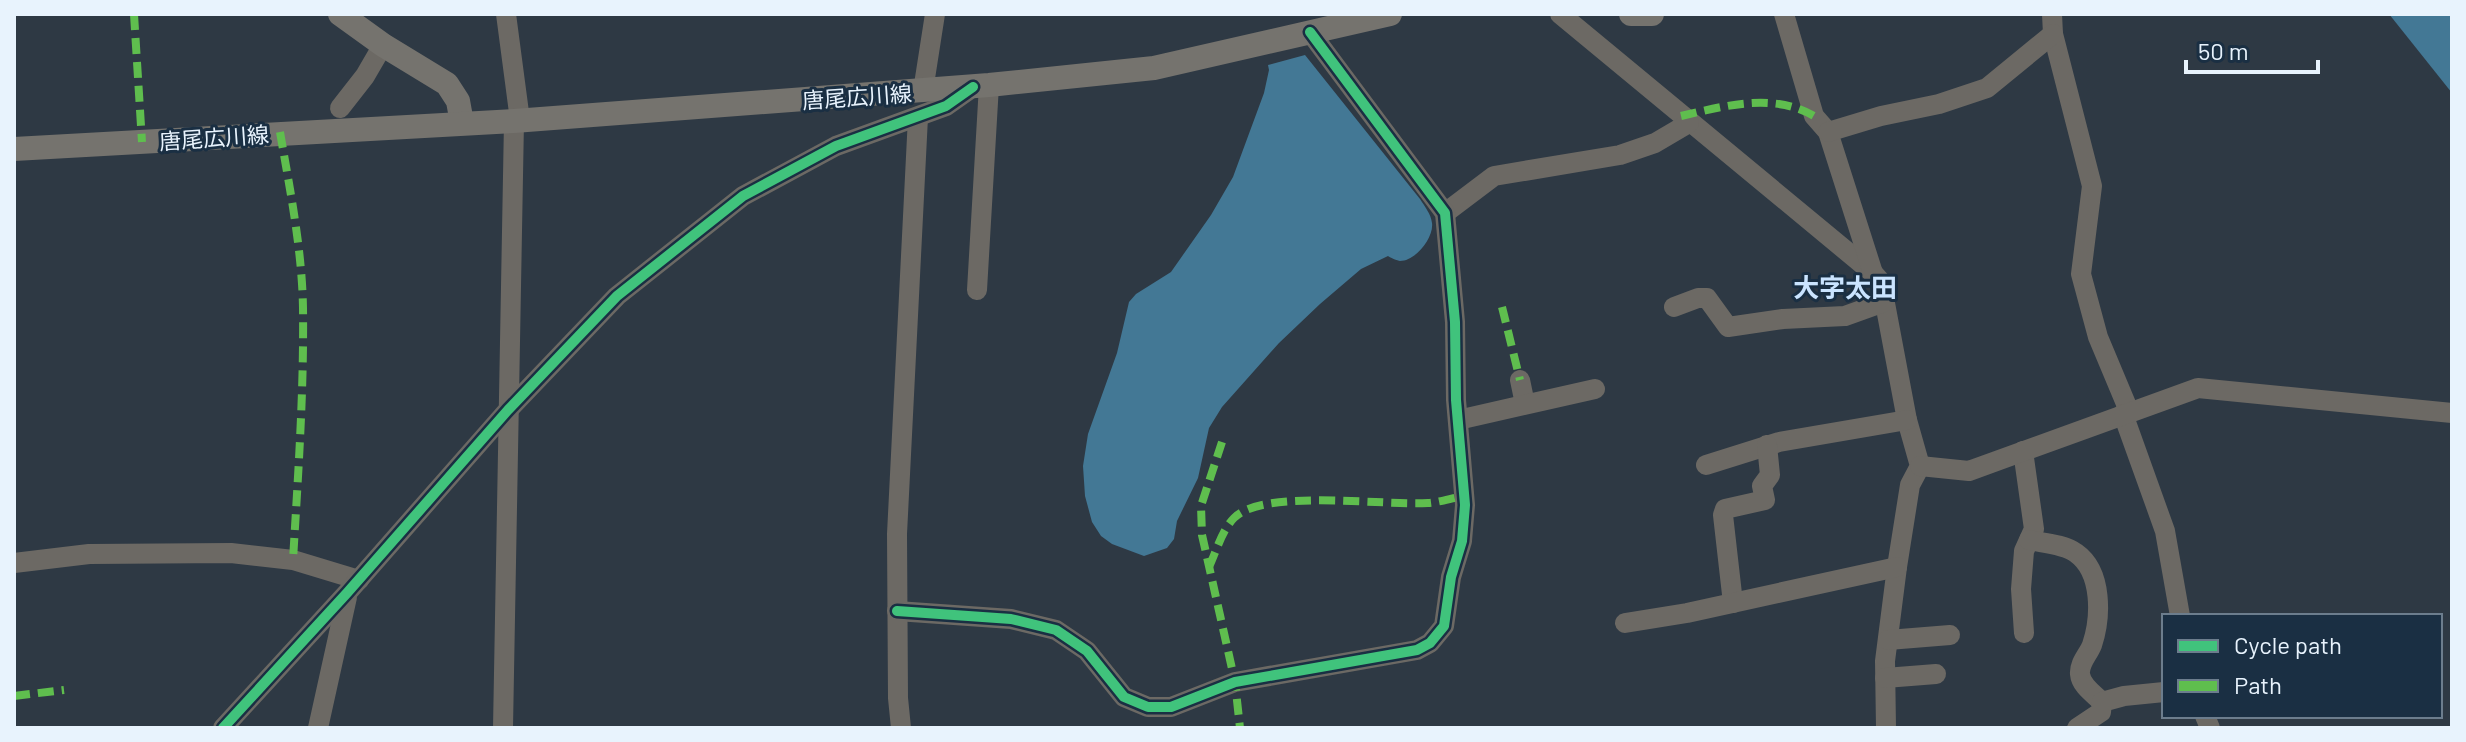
<svg xmlns="http://www.w3.org/2000/svg" width="2466" height="742" viewBox="0 0 2466 742" font-family="Barlow,'Noto Sans JP',sans-serif">
	<style>
		.water { fill: #437895 }
		.lines { fill: none; stroke-linecap: round; stroke-linejoin: round }
		.minor { stroke: #6c6964; stroke-width: 20 }
		.major { stroke: #75736e; stroke-width: 24 }
		.quiet { stroke: #5fbe4e; stroke-width: 8; stroke-dasharray: 16 8; stroke-linecap: butt }
		.cycleway-casing { stroke: #1a2f43; stroke-width: 15 }
		.cycleway { stroke: #40c37c; stroke-width: 10 }
		.labels { text-anchor: middle; dominant-baseline: central; stroke-width: 6; stroke-linejoin: round; paint-order: stroke }
		.street-label { font-size: 22px; fill: #e8f3fd; stroke: #1a2f43 }
		.quarter-label { font-size: 26px; font-weight: bold; fill: #cae4ff; stroke: #1a2f43 }
	</style>
	<rect width="100%" height="100%" fill="#2e3944"/>
	<g class="water">
		<polygon points="2389,14 2452,14 2452,93"/>
		<path d="M1305 55 1420 199C1425 207 1431 214 1432 223 1434 237 1416 261 1400 261 1398 261 1389 257 1388 256L1361 269 1320 304 1279 343 1222 407 1209 428 1198 478 1177 521 1174 539 1167 548 1144 556 1112 544 1101 536 1092 522 1085 496 1083 466 1088 434 1117 353 1129 302 1136 294 1171 272 1211 215 1233 177 1264 93 1269 70 1268 65Z"/>
	</g>
	<g class="lines">
		<g class="minor">
			<polyline points="506,14 520,120"/>
			<polyline points="1560,14 1873,273 1881,282 1907,420 1920,466 1910,485 1897,567 1885,661 1886,728"/>
			<polyline points="1784,14 1814,116 1828,132 1873,273"/>
			<polyline points="2052,14 2053,34 2092,186 2081,274 2098,337 2129,411"/>
			<polyline points="923,91 935,14"/>
			<polyline points="340,108 365,76 383,45"/>
			<polyline points="1828,132 1881,116 1939,104 1987,88 2053,34"/>
			<polyline points="1445,213 1494,176 1620,155 1655,143 1689,123"/>
			<polyline points="977,290 989,85"/>
			<polyline points="1674,307 1698,298 1707,298 1728,327 1783,319 1845,316 1884,302"/>
			<polyline points="1520,380 1525,404"/>
			<polyline points="2123,414 2165,531 2180,616"/>
			<polyline points="1458,420 1595,389"/>
			<polyline points="2023,451 2034,529 2024,551 2021,589 2024,633"/>
			<polyline points="1706,465 1779,442 1907,420"/>
			<polyline points="1920,466 1969,471 2198,388 2452,413"/>
			<path d="M2029 540C2043 543 2064 544 2076 553 2103 572 2101 618 2092 645 2088 655 2079 663 2080 674 2081 686 2094 694 2102 702"/>
			<polyline points="14,563 89,554 231,553 293,560 359,580"/>
			<polyline points="1733,603 1723,515 1725,509 1765,500 1762,486 1770,475 1767,445"/>
			<polyline points="897,611 1011,619 1056,630 1087,651 1124,697 1148,707 1171,707 1235,682 1417,650 1430,643 1444,626 1451,577 1462,541 1465,505 1456,400 1455,322 1445,213 1310,32"/>
			<polyline points="1625,623 1687,613 1897,567"/>
			<polyline points="1888,640 1950,635"/>
			<polyline points="1885,678 1936,674"/>
			<polyline points="2205,716 2210,728"/>
			<polyline points="223,728 347,593 508,410 617,296 743,196 836,146 946,106 973,87"/>
			<polyline points="318,728 347,597"/>
			<polyline points="503,728 514,121"/>
			<polyline points="901,728 898,698 897,534 918,117"/>
			<polyline points="2077,728 2101,712 2102,702 2124,696 2164,692"/>
		</g>
		<g class="major">
			<polyline points="340,14 383,45 447,84 458,101 462,123"/>
			<polyline points="1631,14 1652,14"/>
			<polyline points="14,149 514,121 989,85 1154,68 1390,14"/>
		</g>
		<g class="quiet">
			<polyline points="134,14 142,142"/>
			<path d="M1681 116C1725 106 1772 92 1814 116"/>
			<path d="M280 132C290 190 302 249 303 308 304 392 298 476 293 560"/>
			<polyline points="1502,307 1520,380"/>
			<polyline points="1222,442 1201,506 1202,535 1235,682 1240,728"/>
			<path d="M1209 567C1216 552 1222 530 1234 518 1263 488 1385 506 1428 503 1440 502 1452 498 1464 496"/>
			<polyline points="14,696 64,690"/>
		</g>
		<defs>
			<g id="cycleway">
				<polyline points="897,611 1011,619 1056,630 1087,651 1124,697 1148,707 1171,707 1235,682 1417,650 1430,643 1444,626 1451,577 1462,541 1465,505 1456,400 1455,322 1445,213 1310,32"/>
				<polyline points="223,728 347,593 508,410 617,296 743,196 836,146 946,106 973,87"/>
			</g>
		</defs>
		<use href="#cycleway" class="cycleway-casing"/>
		<use href="#cycleway" class="cycleway"/>
	</g>
	<g class="labels">
		<g class="street-label">
			<text transform="translate(857 96) rotate(-4)">唐尾広川線</text>
			<text transform="translate(214 137) rotate(-4)">唐尾広川線</text>
		</g>
		<g class="quarter-label">
			<text x="1845" y="286">大字太田</text>
		</g>
	</g>
	<rect width="2466" height="742" fill="none" stroke="#e8f3fd" stroke-width="32"/>
	<rect x="2162" y="614" width="280" height="104" fill="#1a2f43" stroke="#6c7d8d" stroke-width="2"/>
	<rect x="2178" y="640" width="40" height="12" fill="#40c37c" stroke="#6c7d8d" stroke-width="2"/>
	<text x="2234" y="654" font-size="24" fill="#e8f3fd">Cycle path</text>
	<rect x="2178" y="680" width="40" height="12" fill="#5fbe4e" stroke="#6c7d8d" stroke-width="2"/>
	<text x="2234" y="694" font-size="24" fill="#e8f3fd">Path</text>
	<path d="M2186 60v12h132v-12" fill="none" stroke="#e8f3fd" stroke-width="4"/>
	<text x="2198" y="60" font-size="24" fill="#e8f3fd" stroke="#1a2f43" stroke-width="6" paint-order="stroke">50 m</text>
</svg>
